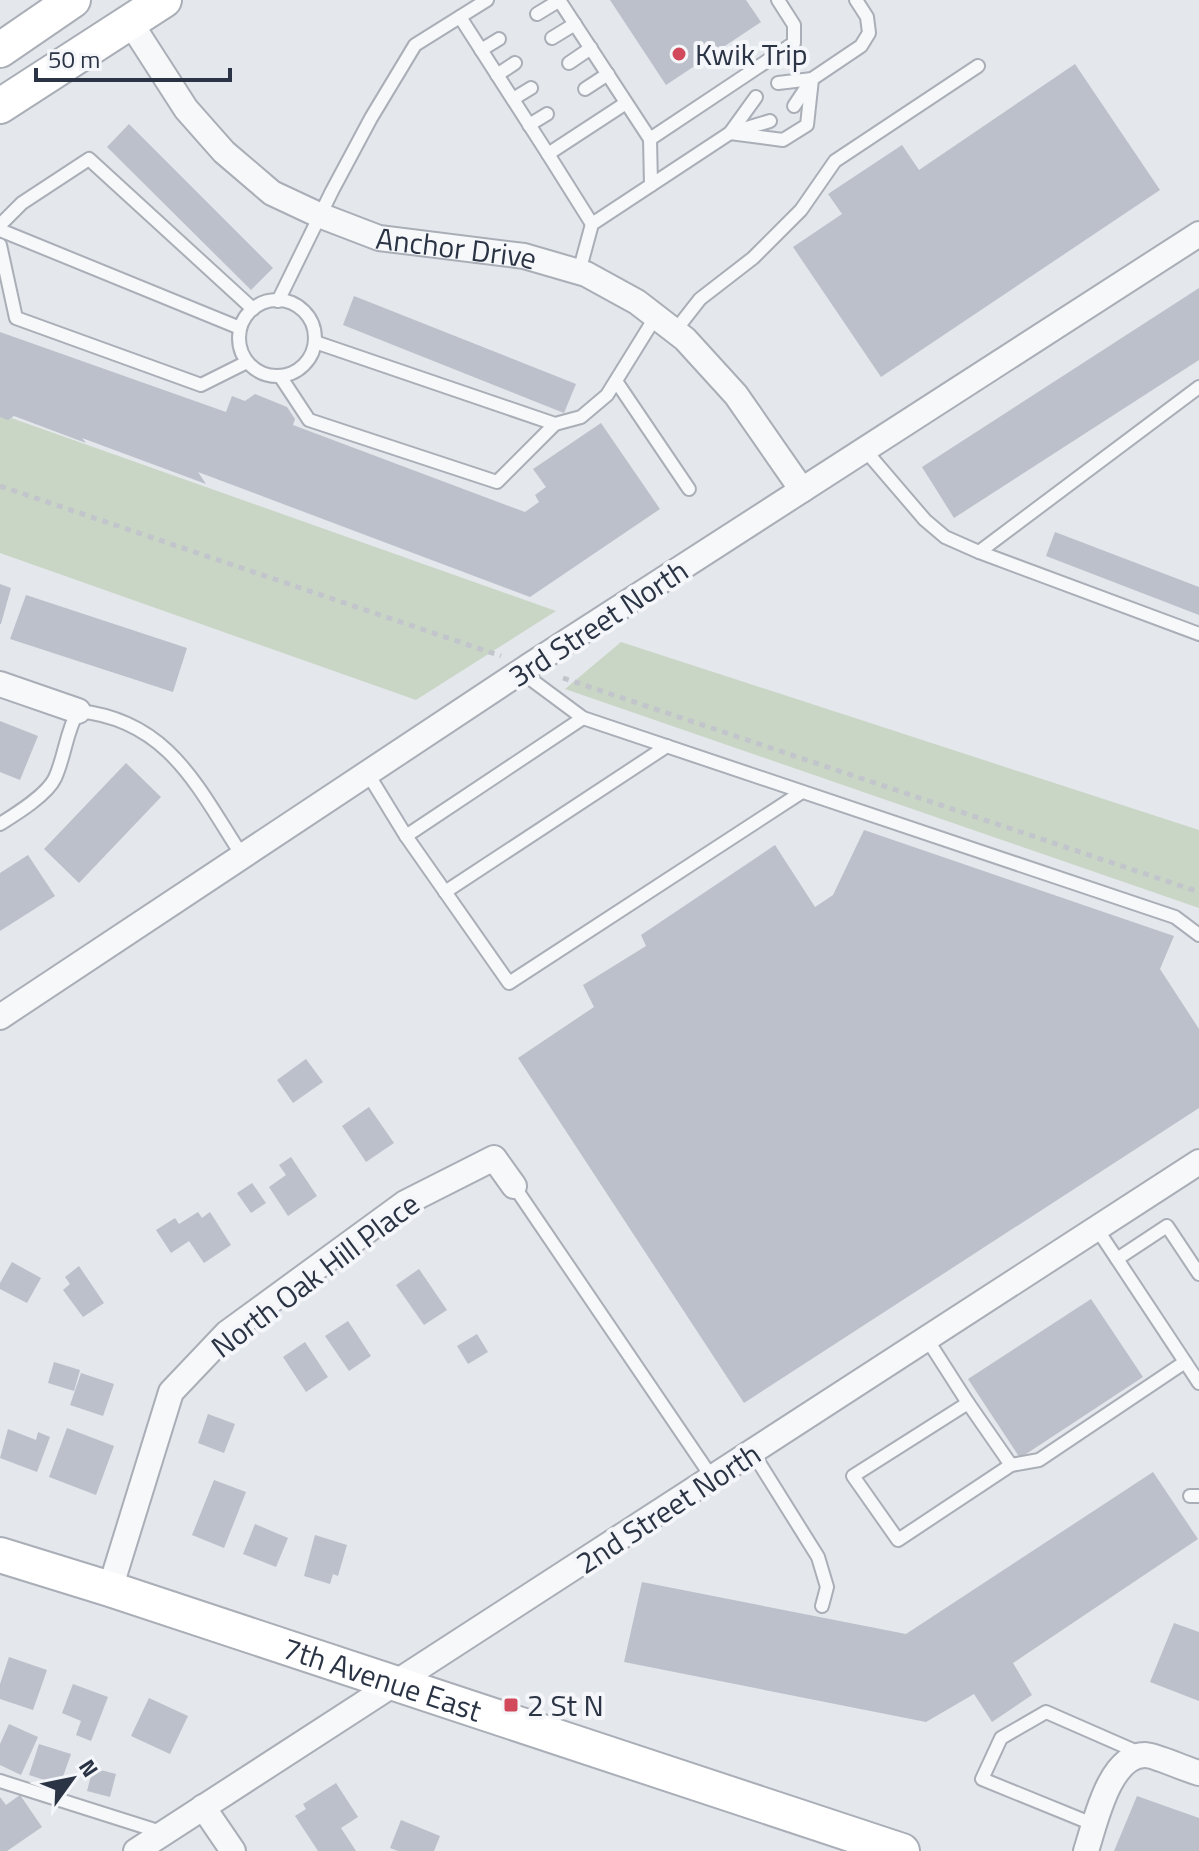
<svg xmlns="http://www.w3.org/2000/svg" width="1199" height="1851" viewBox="0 0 1199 1851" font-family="'Titillium Web',sans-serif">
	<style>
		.green { fill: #c9d6c5 }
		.building { fill: #bbc0ca }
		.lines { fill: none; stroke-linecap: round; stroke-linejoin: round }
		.lane-casing { stroke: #a9aeb7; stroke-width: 16 }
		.street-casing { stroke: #a9aeb7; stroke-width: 28 }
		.secondary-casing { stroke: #a9aeb7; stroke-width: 38 }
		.path { stroke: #c2c5cb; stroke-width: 5; stroke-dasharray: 6 6; stroke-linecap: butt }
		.lane { stroke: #f7f8fa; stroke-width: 12 }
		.street { stroke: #f7f8fa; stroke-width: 24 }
		.secondary { stroke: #fff; stroke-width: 34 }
		.poi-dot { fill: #d1495b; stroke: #f4f6f9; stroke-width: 3 }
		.labels { text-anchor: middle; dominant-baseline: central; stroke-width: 8; stroke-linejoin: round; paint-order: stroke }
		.poi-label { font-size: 30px; fill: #2b3445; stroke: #f4f6f9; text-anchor: start }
		.street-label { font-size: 30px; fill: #2b3445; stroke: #f4f6f9 }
	</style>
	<rect width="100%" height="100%" fill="#e4e7ec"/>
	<g class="green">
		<polygon points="0,414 556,611 416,700 0,553"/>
		<polygon points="621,642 1199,830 1199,908 565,689"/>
	</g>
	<g class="building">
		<polygon points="610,0 746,0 761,22 666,85"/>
		<polygon points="1075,64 1160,190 881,377 793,247 842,214 828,194 902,145 919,170"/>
		<polygon points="129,124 273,268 251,290 107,147"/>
		<polygon points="1199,288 1199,360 954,518 922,467"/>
		<polygon points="354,296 576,384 564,413 343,325"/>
		<polygon points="0,332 226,412 232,396 245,401 255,394 287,407 295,419 293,425 525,512 539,502 535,495 546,487 533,469 601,423 660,509 530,597 198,472 206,484 82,438 86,443 14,416 8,420 0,417"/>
		<polygon points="1055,532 1199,587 1199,615 1046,556"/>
		<polygon points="0,584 11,588 1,624 0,624"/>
		<polygon points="26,595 187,648 173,692 10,639"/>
		<polygon points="0,721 38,736 20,780 0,772"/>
		<polygon points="126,763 161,797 79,883 44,849"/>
		<polygon points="864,830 1174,936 1160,969 1199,1029 1199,1108 744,1403 518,1058 594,1007 583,985 646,946 641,935 775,845 815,907 833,895"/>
		<polygon points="28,855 55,896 0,931 0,873"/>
		<polygon points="306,1059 323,1082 293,1103 277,1080"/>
		<polygon points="369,1107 394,1143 366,1162 342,1126"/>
		<polygon points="291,1157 317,1196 288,1216 269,1187 286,1175 279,1165"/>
		<polygon points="252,1183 266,1203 251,1213 237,1193"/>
		<polygon points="198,1212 202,1218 210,1212 231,1245 204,1263 189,1241 171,1253 156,1230 175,1218 179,1224"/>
		<polygon points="12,1262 41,1278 27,1303 0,1289 0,1283"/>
		<polygon points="79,1266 104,1303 83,1317 63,1290 70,1284 65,1277"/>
		<polygon points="419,1269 447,1310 424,1325 396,1285"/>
		<polygon points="1091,1299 1143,1377 1020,1458 968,1379"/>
		<polygon points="348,1321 371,1356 349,1371 325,1336"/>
		<polygon points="477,1334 488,1352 468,1364 457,1346"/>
		<polygon points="305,1342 328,1377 306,1392 283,1357"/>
		<polygon points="54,1362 80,1370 74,1391 48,1383"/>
		<polygon points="81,1373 114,1384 103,1416 70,1405"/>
		<polygon points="208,1414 235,1424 224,1453 198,1443"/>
		<polygon points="67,1428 114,1446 96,1495 49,1477"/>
		<polygon points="8,1429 36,1440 38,1432 50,1437 37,1472 0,1458"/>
		<polygon points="1153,1472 1198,1539 1013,1663 1032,1695 992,1722 974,1694 926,1722 624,1662 642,1582 906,1634"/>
		<polygon points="214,1480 246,1492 224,1548 192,1535"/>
		<polygon points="255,1524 288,1538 276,1567 243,1554"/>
		<polygon points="315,1535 347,1545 338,1576 333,1574 330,1584 304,1576"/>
		<polygon points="1174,1623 1199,1632 1199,1701 1150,1682"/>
		<polygon points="9,1657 47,1670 33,1710 0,1699 0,1684"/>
		<polygon points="73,1684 108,1697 91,1741 76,1735 81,1721 62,1713"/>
		<polygon points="149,1698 188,1716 170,1754 131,1736"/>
		<polygon points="9,1724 38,1737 21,1775 0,1765 0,1744"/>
		<polygon points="39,1744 71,1754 60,1785 29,1775"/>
		<polygon points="93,1768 116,1774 110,1797 87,1791"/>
		<polygon points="336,1783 358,1817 341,1828 356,1851 318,1851 295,1816 306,1809 303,1804"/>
		<polygon points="20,1795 42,1827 7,1851 0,1851 0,1797 6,1805"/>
		<polygon points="1137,1796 1199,1818 1199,1851 1114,1851"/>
		<polygon points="401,1820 440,1836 434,1851 398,1851 390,1848"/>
	</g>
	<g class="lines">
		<defs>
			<g id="lane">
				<polyline points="559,0 650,139 651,185"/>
				<polyline points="537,14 560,0"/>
				<polyline points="460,17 548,154 626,103"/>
				<polyline points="552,38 575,24"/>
				<polyline points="481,50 499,39"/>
				<polyline points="569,63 591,48"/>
				<polyline points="497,75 515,63"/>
				<polyline points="778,83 812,79 861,46 869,33 867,17 856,0"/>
				<polyline points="585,89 608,74"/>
				<polyline points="756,97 730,133 783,140 807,125 812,79"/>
				<polyline points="513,99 531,88"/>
				<polyline points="794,106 810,82"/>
				<polyline points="529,125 547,114"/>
				<polyline points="650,139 794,43 794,25 778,0"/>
				<polyline points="548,154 592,224"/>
				<polyline points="0,225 22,203 89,159 253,309"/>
				<polyline points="0,230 240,328"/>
				<polyline points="0,245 16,318 201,385 247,362"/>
				<polyline points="579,272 592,224 730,133 770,121"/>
				<circle cx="277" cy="338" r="38"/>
				<polyline points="278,301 332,191 371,118 415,45 487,0"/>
				<polyline points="675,331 700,299 753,258 801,210 835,161 978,66"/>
				<polyline points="315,342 555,424 581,417 607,395 656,316"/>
				<polyline points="280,376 309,420 497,482 555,424"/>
				<polyline points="616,381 689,489"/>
				<polyline points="865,450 925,520 945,537 979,552 1199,634"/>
				<polyline points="979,552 1199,387"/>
				<polyline points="521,672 583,718 1175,917 1199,935"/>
				<polyline points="368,774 406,836 583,718"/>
				<path d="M0 824C16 814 47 795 55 778 65 756 66 732 78 711 169 720 198 788 243 857"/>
				<polyline points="406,836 509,983 802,792"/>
				<polyline points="445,892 667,746"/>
				<polyline points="514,1186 713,1479"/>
				<polyline points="1097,1229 1117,1259"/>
				<polyline points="1199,1274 1167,1226 1117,1259 1199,1383"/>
				<polyline points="927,1339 968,1403 853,1476 898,1540 1011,1465 1039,1460 1185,1362"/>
				<polyline points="968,1403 1011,1465"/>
				<polyline points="753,1453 818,1557 827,1587 822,1606"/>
				<polyline points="1190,1496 1199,1496"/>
				<polyline points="0,1781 164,1833"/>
				<polyline points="1095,1825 982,1779 1001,1738 1046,1712 1142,1754"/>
			</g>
			<g id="street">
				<path id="s1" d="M130 22 186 109 224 152 272 193 319 215 379 238 524 256 586 274 637 302 685 339 736 395 802 490"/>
				<polyline points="0,684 78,711"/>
				<polyline points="0,1017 529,666 1199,234"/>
				<polyline points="110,1589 171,1392 227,1333 405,1203 494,1158 514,1186"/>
				<polyline points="203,1807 233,1851"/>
				<polyline points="136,1851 1199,1162"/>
				<path d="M1086 1851C1095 1824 1109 1755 1145 1755 1155 1755 1187 1770 1199 1773"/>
			</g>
			<g id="secondary">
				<polyline points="0,50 73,0"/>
				<polyline points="0,106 164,0"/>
				<path id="s2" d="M0 1555 110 1589 902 1851"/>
			</g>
		</defs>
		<use href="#lane" class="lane-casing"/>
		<use href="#street" class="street-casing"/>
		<use href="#secondary" class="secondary-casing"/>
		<g class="path">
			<polyline points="0,486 501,656"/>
			<polyline points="563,678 1199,892"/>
		</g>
		<use href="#lane" class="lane"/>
		<use href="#street" class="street"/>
		<use href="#secondary" class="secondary"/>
	</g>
	<g class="poi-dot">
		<circle cx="679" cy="54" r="8"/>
		<rect x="503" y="1697" width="16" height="16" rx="4"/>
	</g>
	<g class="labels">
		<g class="poi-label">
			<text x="695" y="54">Kwik Trip</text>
			<text x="527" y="1705">2 St N</text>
		</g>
		<g class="street-label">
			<text stroke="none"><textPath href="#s1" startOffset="418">Anchor Drive</textPath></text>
			<text transform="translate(598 623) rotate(-33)">3rd Street North</text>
			<text transform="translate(315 1275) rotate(-37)">North Oak Hill Place</text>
			<text transform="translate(668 1508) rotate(-33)">2nd Street North</text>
			<text stroke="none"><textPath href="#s2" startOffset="402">7th Avenue East</textPath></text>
		</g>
	</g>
	<g transform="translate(72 1779) rotate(57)" stroke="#f4f6f9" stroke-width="6" paint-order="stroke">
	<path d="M0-6L14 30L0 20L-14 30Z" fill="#2b3445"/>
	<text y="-12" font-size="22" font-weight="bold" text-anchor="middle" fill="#2b3445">N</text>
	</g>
	<path d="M36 68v12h194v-12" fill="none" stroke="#2b3445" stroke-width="4"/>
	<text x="48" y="68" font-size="24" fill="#2b3445" stroke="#f4f6f9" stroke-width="6" paint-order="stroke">50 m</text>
</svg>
